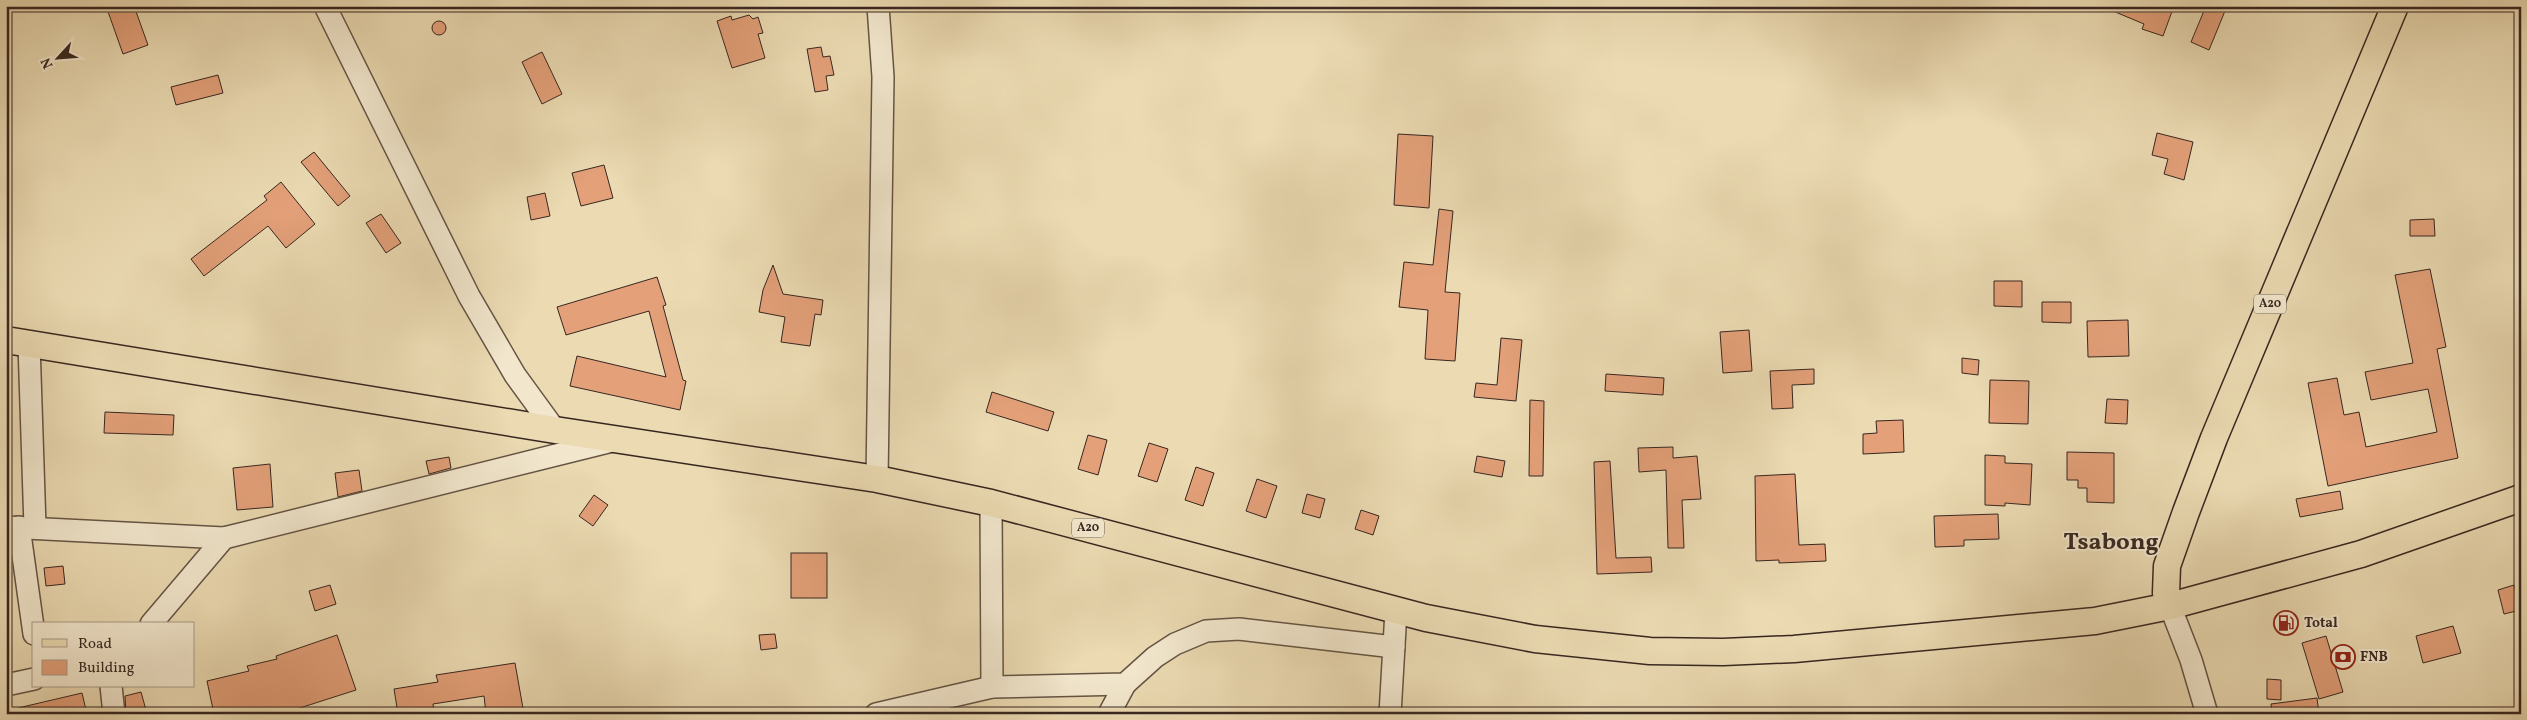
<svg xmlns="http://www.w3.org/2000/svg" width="2527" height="720" viewBox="0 0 2527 720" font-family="Vollkorn,serif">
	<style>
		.building { fill: #e3a079; stroke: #382720 }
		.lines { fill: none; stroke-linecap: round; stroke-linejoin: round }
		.minor-casing { stroke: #655444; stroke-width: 24 }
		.major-casing { stroke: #382720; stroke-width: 29 }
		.minor { stroke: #f2e7cd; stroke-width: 21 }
		.major { stroke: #ebdab2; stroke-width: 26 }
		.labels { text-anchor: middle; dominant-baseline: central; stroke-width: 4; stroke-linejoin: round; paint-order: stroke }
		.shield { fill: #f2e7cd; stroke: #706154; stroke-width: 1 }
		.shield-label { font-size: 12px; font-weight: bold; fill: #382720 }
		.poi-label { font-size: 14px; font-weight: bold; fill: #382720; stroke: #f2e7cd; text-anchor: start }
		.town-label { font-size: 24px; font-weight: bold; fill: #382720; stroke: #f2e7cd }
	</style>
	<rect width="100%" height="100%" fill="#ebdab2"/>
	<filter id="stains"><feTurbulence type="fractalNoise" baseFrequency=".004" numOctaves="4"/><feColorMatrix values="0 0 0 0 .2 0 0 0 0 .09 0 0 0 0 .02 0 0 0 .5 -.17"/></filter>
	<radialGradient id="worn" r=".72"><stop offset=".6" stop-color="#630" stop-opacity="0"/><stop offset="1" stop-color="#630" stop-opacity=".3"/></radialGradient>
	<g class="building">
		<polygon points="106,6 134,6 148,45 123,54"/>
		<polygon points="2101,6 2174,6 2163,36 2142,29 2144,24"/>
		<polygon points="2206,6 2227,6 2209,50 2191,42"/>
		<polygon points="749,15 753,19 758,17 763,33 758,34 765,58 732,68 717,21 731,16 732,20"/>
		<circle cx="439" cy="28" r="7"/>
		<polygon points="821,47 823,57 830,56 834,75 826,76 828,90 815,92 807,49"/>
		<polygon points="542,52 562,94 542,104 522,62"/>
		<polygon points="218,75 223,93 176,105 171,87"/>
		<polygon points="2157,133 2193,142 2184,180 2164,174 2168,159 2152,155"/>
		<polygon points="1398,134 1433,136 1429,208 1394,205"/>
		<polygon points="314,152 350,196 338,206 301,162"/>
		<polygon points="604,165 613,198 581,206 572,173"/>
		<polygon points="281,182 315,224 286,248 268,226 204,276 191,259 267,200 264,196"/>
		<polygon points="545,193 550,216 531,220 527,197"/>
		<polygon points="1439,209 1453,211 1445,292 1460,293 1455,361 1425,359 1428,310 1399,307 1404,262 1433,265"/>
		<polygon points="381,214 401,243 386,253 366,223"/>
		<polygon points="2434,219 2435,236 2410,236 2410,220"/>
		<polygon points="773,265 783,294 823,300 821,315 815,314 810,346 781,342 785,317 759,312 763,290"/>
		<polygon points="2430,269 2446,347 2437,349 2458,458 2328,486 2308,383 2337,378 2344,415 2359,412 2366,447 2437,432 2428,389 2371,400 2365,372 2413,363 2395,275"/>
		<polygon points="657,277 666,305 663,306 683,380 686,381 680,410 570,386 577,356 666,377 649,311 566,335 557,307"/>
		<polygon points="1994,281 2022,281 2022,307 1994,306"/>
		<polygon points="2042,302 2071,302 2071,323 2042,322"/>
		<polygon points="2128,320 2129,356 2088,357 2087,321"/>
		<polygon points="1749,330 1752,371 1723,373 1720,332"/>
		<polygon points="1501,338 1522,340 1516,401 1474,397 1476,383 1497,385"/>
		<polygon points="1962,358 1979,360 1978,375 1962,373"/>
		<polygon points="1814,369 1814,384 1792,385 1793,408 1772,409 1770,371"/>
		<polygon points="1606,374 1664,378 1663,395 1605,391"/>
		<polygon points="1990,380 2029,381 2028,424 1989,423"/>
		<polygon points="992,392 1054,412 1048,431 986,412"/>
		<polygon points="2107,399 2128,400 2127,424 2105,423"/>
		<polygon points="1530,400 1544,401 1543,476 1529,476"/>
		<polygon points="105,412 174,415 173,435 104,433"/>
		<polygon points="1903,420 1904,452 1863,454 1863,434 1877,433 1876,421"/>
		<polygon points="1088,435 1107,440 1098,475 1078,469"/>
		<polygon points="1149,443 1168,449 1157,482 1138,476"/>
		<polygon points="1673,447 1673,458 1697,456 1701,499 1682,500 1684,548 1668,548 1666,470 1639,472 1638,448"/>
		<polygon points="2067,452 2114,453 2114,503 2087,502 2087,488 2078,488 2078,480 2067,480"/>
		<polygon points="1985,455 2005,456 2005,463 2032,464 2030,505 2005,503 2005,506 1985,505"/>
		<polygon points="1477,456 1505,461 1502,477 1474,472"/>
		<polygon points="449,457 451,468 429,474 426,461"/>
		<polygon points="1610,461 1616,558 1651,557 1652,572 1597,574 1594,462"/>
		<polygon points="270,464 273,507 237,510 233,468"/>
		<polygon points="1196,467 1214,473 1203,506 1185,500"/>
		<polygon points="359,470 362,491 338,497 335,473"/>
		<polygon points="1795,474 1799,545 1825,544 1826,561 1779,563 1779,560 1756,561 1755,476"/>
		<polygon points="1257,479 1277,486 1266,518 1246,511"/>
		<polygon points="2340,491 2343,509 2300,517 2296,499"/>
		<polygon points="1307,494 1325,499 1320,518 1302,513"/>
		<polygon points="594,495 608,505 593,526 579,516"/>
		<polygon points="1361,510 1379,516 1373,535 1355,529"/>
		<polygon points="1998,514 1999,539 1964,540 1964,546 1935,547 1934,516"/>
		<rect x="791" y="553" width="36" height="45"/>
		<polygon points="63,566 65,584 46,586 44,568"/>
		<polygon points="330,585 336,604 315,611 309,591"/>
		<polygon points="2514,585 2520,610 2504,614 2498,590"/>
		<polygon points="2453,626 2461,653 2423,663 2416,636"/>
		<polygon points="775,634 777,648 761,650 759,635"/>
		<polygon points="337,635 356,690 281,714 214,714 207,681 249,671 247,666 277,659 276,656"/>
		<polygon points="2326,636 2343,692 2319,699 2302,643"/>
		<polygon points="515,663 524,714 486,714 484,696 433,704 434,714 398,714 394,689 438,682 436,675"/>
		<polygon points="2267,679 2281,680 2281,700 2267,699"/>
		<polygon points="141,692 146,710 126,714 125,696"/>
		<polygon points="82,693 86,710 71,714 19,714 18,708"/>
		<polygon points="2317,698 2319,714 2272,714 2271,704"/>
	</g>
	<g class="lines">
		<defs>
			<g id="minor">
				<polyline points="325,6 469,296 515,375 555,430"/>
				<polyline points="29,344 35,527"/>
				<polyline points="877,479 883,77 878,6"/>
				<polyline points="991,503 992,687"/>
				<polyline points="6,527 224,538"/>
				<polyline points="19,527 34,634"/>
				<polyline points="2170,606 2191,660 2207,714"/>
				<polyline points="151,624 224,538 612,441"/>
				<polyline points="6,685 34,679"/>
				<polyline points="111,686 114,714"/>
				<polyline points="876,714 992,687 1125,684 1155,657 1175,644 1206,631 1239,629 1394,647"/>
				<polyline points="1109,714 1125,684"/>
				<polyline points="1390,714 1396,611"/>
			</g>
			<g id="major">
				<polyline points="6,340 555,430 877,479 991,503 1426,618 1535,639 1650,651 1723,652 1794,649 2095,621 2170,606 2361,554 2521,498"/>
				<polyline points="2170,606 2166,593 2167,566 2186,512 2214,438 2395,6"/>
			</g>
		</defs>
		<use href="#minor" class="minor-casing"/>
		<use href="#major" class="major-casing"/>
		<use href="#minor" class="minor"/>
		<use href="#major" class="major"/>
	</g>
	<defs>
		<symbol id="fuel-ring" viewBox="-11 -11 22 22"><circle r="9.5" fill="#f2e7cd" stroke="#8f2418" stroke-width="1.5"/><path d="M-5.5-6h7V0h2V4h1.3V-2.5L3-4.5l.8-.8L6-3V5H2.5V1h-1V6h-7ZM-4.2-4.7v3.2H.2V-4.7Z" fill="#8f2418"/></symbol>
		<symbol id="bank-ring" viewBox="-11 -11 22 22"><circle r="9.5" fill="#f2e7cd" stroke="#8f2418" stroke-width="1.5"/><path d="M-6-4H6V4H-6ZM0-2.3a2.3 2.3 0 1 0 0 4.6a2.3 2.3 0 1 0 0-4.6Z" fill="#8f2418"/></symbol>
	</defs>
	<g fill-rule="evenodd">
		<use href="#fuel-ring" x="2272" y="609" width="28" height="28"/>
		<use href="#bank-ring" x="2329" y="643" width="28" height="28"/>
	</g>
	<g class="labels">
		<g class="shield">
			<rect x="2254" y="294.5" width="32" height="19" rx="4"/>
			<rect x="1072" y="518.5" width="32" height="19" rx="4"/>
		</g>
		<g class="shield-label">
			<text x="2270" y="304">A20</text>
			<text x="1088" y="528">A20</text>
		</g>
		<g class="poi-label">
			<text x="2304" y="623">Total</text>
			<text x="2360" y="657">FNB</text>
		</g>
		<g class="town-label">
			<text x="2111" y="543">Tsabong</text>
		</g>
	</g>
	<rect width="2527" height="720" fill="none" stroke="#ebdab2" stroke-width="25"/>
	<rect x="8" y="8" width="2512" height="705" fill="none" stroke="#382720" stroke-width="2.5"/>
	<rect x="12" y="12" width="2502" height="695" fill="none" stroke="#382720"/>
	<rect x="32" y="622" width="162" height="65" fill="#f2e7cd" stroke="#a89a88"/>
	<rect x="42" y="639" width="25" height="8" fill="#ebdab2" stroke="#a89a88"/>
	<text x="78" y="648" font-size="15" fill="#382720">Road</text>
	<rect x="42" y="660" width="25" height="15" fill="#e3a079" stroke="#a89a88"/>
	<text x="78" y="672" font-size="15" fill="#382720">Building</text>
	<g transform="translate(58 58) rotate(244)" stroke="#f2e7cd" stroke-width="4" paint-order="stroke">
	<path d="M0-4L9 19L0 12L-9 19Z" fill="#382720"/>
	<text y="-8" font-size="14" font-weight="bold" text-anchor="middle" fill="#382720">N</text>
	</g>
	<rect width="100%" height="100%" filter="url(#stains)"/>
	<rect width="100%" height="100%" fill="url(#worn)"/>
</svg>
